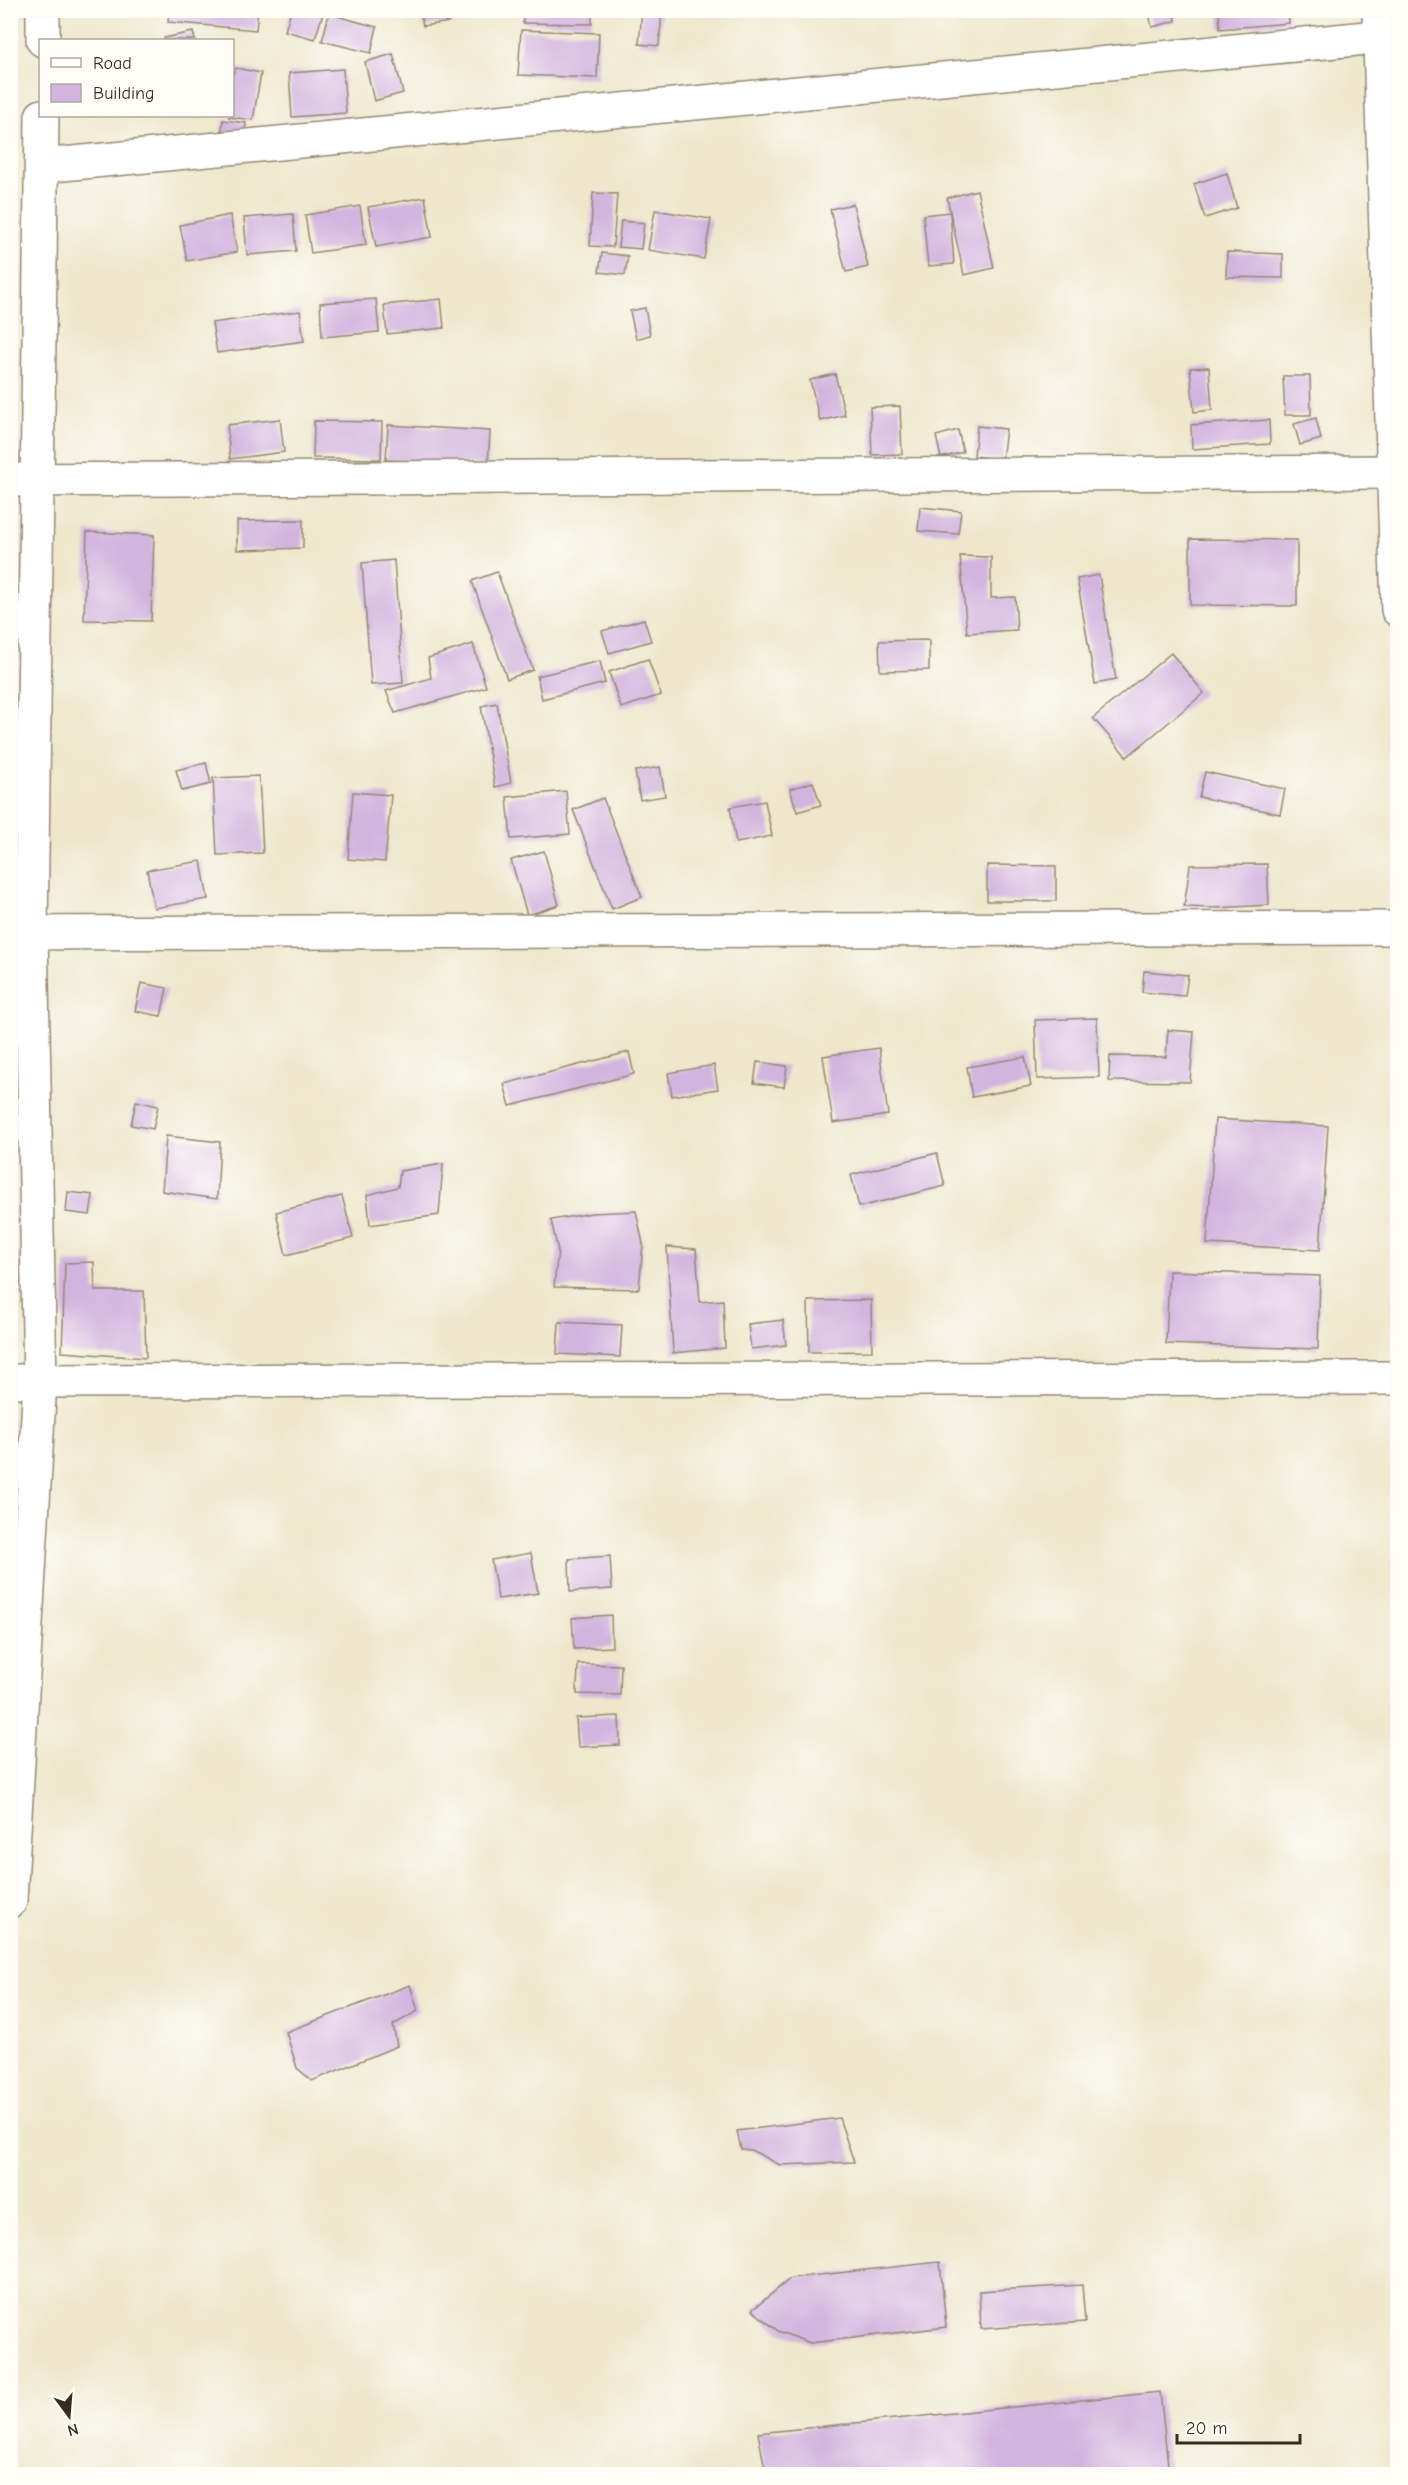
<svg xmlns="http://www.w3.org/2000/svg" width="1408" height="2485" viewBox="0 0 1408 2485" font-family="'Comic Neue',sans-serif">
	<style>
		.building { fill: #d3b4df }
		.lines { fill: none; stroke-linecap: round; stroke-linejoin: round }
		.street-casing { stroke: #948875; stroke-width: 36 }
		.street { stroke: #fff; stroke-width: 33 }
	</style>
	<rect width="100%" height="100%" fill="#fdfcf7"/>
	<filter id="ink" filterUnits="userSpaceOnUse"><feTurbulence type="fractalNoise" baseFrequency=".0167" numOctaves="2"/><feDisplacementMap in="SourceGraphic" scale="12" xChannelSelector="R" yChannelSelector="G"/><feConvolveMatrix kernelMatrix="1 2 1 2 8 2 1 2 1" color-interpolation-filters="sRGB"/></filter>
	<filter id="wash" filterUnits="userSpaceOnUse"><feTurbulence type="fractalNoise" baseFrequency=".008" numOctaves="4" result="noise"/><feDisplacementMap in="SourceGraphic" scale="24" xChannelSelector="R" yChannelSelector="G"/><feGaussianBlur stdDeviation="1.35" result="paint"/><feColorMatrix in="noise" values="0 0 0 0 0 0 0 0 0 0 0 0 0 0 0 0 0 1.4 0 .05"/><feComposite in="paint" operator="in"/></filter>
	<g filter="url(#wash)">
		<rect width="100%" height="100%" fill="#eee7cc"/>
		<g id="blocks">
			<g class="building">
				<polygon points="169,10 258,10 256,30 168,22"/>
				<polygon points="291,10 312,10 323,13 315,39 285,31"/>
				<polygon points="420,10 448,10 449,22 423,26"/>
				<polygon points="523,10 592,10 592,24 523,23"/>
				<polygon points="642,10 662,10 659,46 639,44"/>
				<polygon points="1148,10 1174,10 1176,21 1152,27"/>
				<polygon points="1219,10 1288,10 1289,23 1220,29"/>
				<polygon points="329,14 377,27 371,53 322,41"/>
				<polygon points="521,30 599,33 597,78 518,75"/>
				<polygon points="193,32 195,40 165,40 164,38"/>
				<polygon points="393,54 403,93 374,101 365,62"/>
				<polygon points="236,68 261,73 253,120 228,117 232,116 232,75"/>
				<polygon points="343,69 346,113 292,117 289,73"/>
				<polygon points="223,120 246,123 244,139 221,136"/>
				<polygon points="1227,173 1237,208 1205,218 1194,184"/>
				<polygon points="977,190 994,268 964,275 947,198"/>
				<polygon points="593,193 617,194 613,247 590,246"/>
				<polygon points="425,197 432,237 376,247 368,207"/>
				<polygon points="853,204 868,267 846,272 830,209"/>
				<polygon points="360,206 366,245 311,253 305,215"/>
				<polygon points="655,210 711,219 704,259 648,250"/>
				<polygon points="950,212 954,264 928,266 923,215"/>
				<polygon points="293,214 296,251 247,255 244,218"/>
				<polygon points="230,215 237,252 187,261 180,225"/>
				<polygon points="621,221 644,223 641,249 618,247"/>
				<polygon points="1227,252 1283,254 1283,278 1226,277"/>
				<polygon points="602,253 628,256 625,275 599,272"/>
				<polygon points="376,299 379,332 322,337 320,303"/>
				<polygon points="441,299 444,328 387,334 384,305"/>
				<polygon points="645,308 650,335 636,339 630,311"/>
				<polygon points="300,311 304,341 217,353 212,323"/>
				<polygon points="1209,367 1212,410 1194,412 1190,368"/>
				<polygon points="835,374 845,415 820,421 810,380"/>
				<polygon points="1283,376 1310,376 1311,415 1285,415"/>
				<polygon points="900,406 902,454 872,455 870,407"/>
				<polygon points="1316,418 1321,439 1300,445 1294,424"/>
				<polygon points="280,419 284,452 230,459 227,425"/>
				<polygon points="1269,420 1270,444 1192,449 1191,425"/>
				<polygon points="314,421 382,422 381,459 313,458"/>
				<polygon points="388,425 490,431 488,465 386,460"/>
				<polygon points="977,426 1006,429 1002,460 974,456"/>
				<polygon points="958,430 963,452 941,458 936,436"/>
				<polygon points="920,507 961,511 958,534 918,531"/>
				<polygon points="303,520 303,548 237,550 237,521"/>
				<polygon points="87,532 154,535 151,621 84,620"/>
				<polygon points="1190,539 1297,540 1297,606 1190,605"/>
				<polygon points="960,556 991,557 991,598 1015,597 1017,630 967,633"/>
				<polygon points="394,560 403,683 371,685 362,563"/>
				<polygon points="497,572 533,670 507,679 472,581"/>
				<polygon points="1099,575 1116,680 1095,684 1077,579"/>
				<polygon points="644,619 651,641 609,653 602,631"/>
				<polygon points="929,640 929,670 880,671 879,641"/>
				<polygon points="473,644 486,687 395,713 386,691 431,678 428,658"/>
				<polygon points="1171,653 1204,693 1127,757 1093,718"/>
				<polygon points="648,659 661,695 621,708 609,672"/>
				<polygon points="600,661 605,683 542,699 537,676"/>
				<polygon points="497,703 511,783 495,787 481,706"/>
				<polygon points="206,763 211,784 182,791 176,770"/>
				<polygon points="660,767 665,796 640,800 635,771"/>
				<polygon points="1205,772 1285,789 1280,814 1199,797"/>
				<polygon points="259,776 263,853 217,855 213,778"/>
				<polygon points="813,782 821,805 797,812 790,789"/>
				<polygon points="566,791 570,834 511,839 507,797"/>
				<polygon points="353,792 391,795 385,862 348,859"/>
				<polygon points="603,798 642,897 612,909 573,810"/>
				<polygon points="765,801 772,836 736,843 730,807"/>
				<polygon points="544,851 559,905 527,915 511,860"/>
				<polygon points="201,861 208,899 154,908 147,870"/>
				<polygon points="1267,864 1269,905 1216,908 1184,907 1190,865"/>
				<polygon points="987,865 1056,866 1056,901 987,901"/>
				<polygon points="1144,971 1188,975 1185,996 1142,992"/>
				<polygon points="141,983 167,988 161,1016 135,1011"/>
				<polygon points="1097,1018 1099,1077 1037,1079 1035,1020"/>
				<polygon points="1168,1030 1194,1032 1190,1082 1109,1081 1110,1056 1166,1057"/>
				<polygon points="879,1048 888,1115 833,1123 823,1056"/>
				<polygon points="629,1052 634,1074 510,1106 504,1084"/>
				<polygon points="1025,1057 1031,1086 972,1097 967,1067"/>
				<polygon points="757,1062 787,1066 784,1087 754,1083"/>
				<polygon points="714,1065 718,1089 672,1096 668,1073"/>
				<polygon points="136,1101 158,1106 153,1129 131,1125"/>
				<polygon points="1215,1119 1328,1126 1320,1250 1207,1244"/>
				<polygon points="166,1136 220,1142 217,1199 162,1191"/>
				<polygon points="937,1153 945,1186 859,1207 851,1175"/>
				<polygon points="443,1164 439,1215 370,1225 367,1195 398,1187 400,1171"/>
				<polygon points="68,1192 93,1195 90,1215 66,1212"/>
				<polygon points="342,1196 353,1238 286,1255 276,1212"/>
				<polygon points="636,1211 643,1244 639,1289 554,1287 558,1251 551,1220 592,1213"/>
				<polygon points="667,1247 696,1249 700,1302 723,1300 725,1348 673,1353"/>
				<polygon points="94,1262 95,1291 144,1291 146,1358 62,1352 65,1263"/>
				<polygon points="1169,1271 1320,1276 1318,1349 1166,1344"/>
				<polygon points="871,1300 872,1351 809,1352 808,1301"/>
				<polygon points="783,1320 786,1345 751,1349 748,1324"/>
				<polygon points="559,1322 622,1325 620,1357 557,1354"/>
				<polygon points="531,1553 538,1593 498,1599 491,1560"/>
				<polygon points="610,1556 612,1589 570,1592 569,1559"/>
				<polygon points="611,1615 612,1647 574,1649 572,1618"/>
				<polygon points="578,1664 621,1665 620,1695 577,1694"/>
				<polygon points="619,1716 620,1745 578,1747 576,1718"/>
				<polygon points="410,1985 418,2011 393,2025 397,2046 312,2081 297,2068 286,2032"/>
				<polygon points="839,2118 854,2162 780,2165 751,2150 741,2149 737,2131"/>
				<polygon points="940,2262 946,2327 810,2343 778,2331 752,2310 791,2278"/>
				<polygon points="1082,2285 1085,2322 981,2329 979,2291"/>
				<polygon points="1160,2392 1169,2474 766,2474 758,2433"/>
			</g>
		</g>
	</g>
	<g filter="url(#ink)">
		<use href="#blocks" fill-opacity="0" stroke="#948875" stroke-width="1.5"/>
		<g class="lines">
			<defs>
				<g id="street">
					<polyline points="1379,10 1398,610"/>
					<polyline points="43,40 43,10"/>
					<polyline points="42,166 1398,35"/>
					<polyline points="10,480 1398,472"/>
					<polyline points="10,933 1398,928"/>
					<polyline points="10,1381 1398,1378"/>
					<polyline points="10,1901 40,1381 31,932 42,116"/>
				</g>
			</defs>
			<use href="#street" class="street-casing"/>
			<use href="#street" class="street"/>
		</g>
	</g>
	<rect width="1408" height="2485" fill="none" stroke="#fdfcf7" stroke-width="36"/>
	<rect x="39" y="39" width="195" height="78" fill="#fdfcf7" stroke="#afa8a0" stroke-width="1.5"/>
	<rect x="51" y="58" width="30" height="9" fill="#ffffff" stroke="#afa8a0" stroke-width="1.5"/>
	<text x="93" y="69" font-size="18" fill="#3b2a1e">Road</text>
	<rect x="51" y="84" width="30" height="18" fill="#d3b4df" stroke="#afa8a0" stroke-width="1.5"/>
	<text x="93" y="99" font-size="18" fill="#3b2a1e">Building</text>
	<g transform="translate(69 2416) rotate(164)" stroke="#fdfcf7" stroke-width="4.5" paint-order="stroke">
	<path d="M0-4.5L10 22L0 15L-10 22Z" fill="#3b2a1e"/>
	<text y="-9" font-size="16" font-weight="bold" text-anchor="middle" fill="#3b2a1e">N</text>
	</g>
	<path d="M1177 2434v9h123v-9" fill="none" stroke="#3b2a1e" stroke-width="3"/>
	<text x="1186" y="2434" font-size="18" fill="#3b2a1e" stroke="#fdfcf7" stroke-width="4.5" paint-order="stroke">20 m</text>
</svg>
